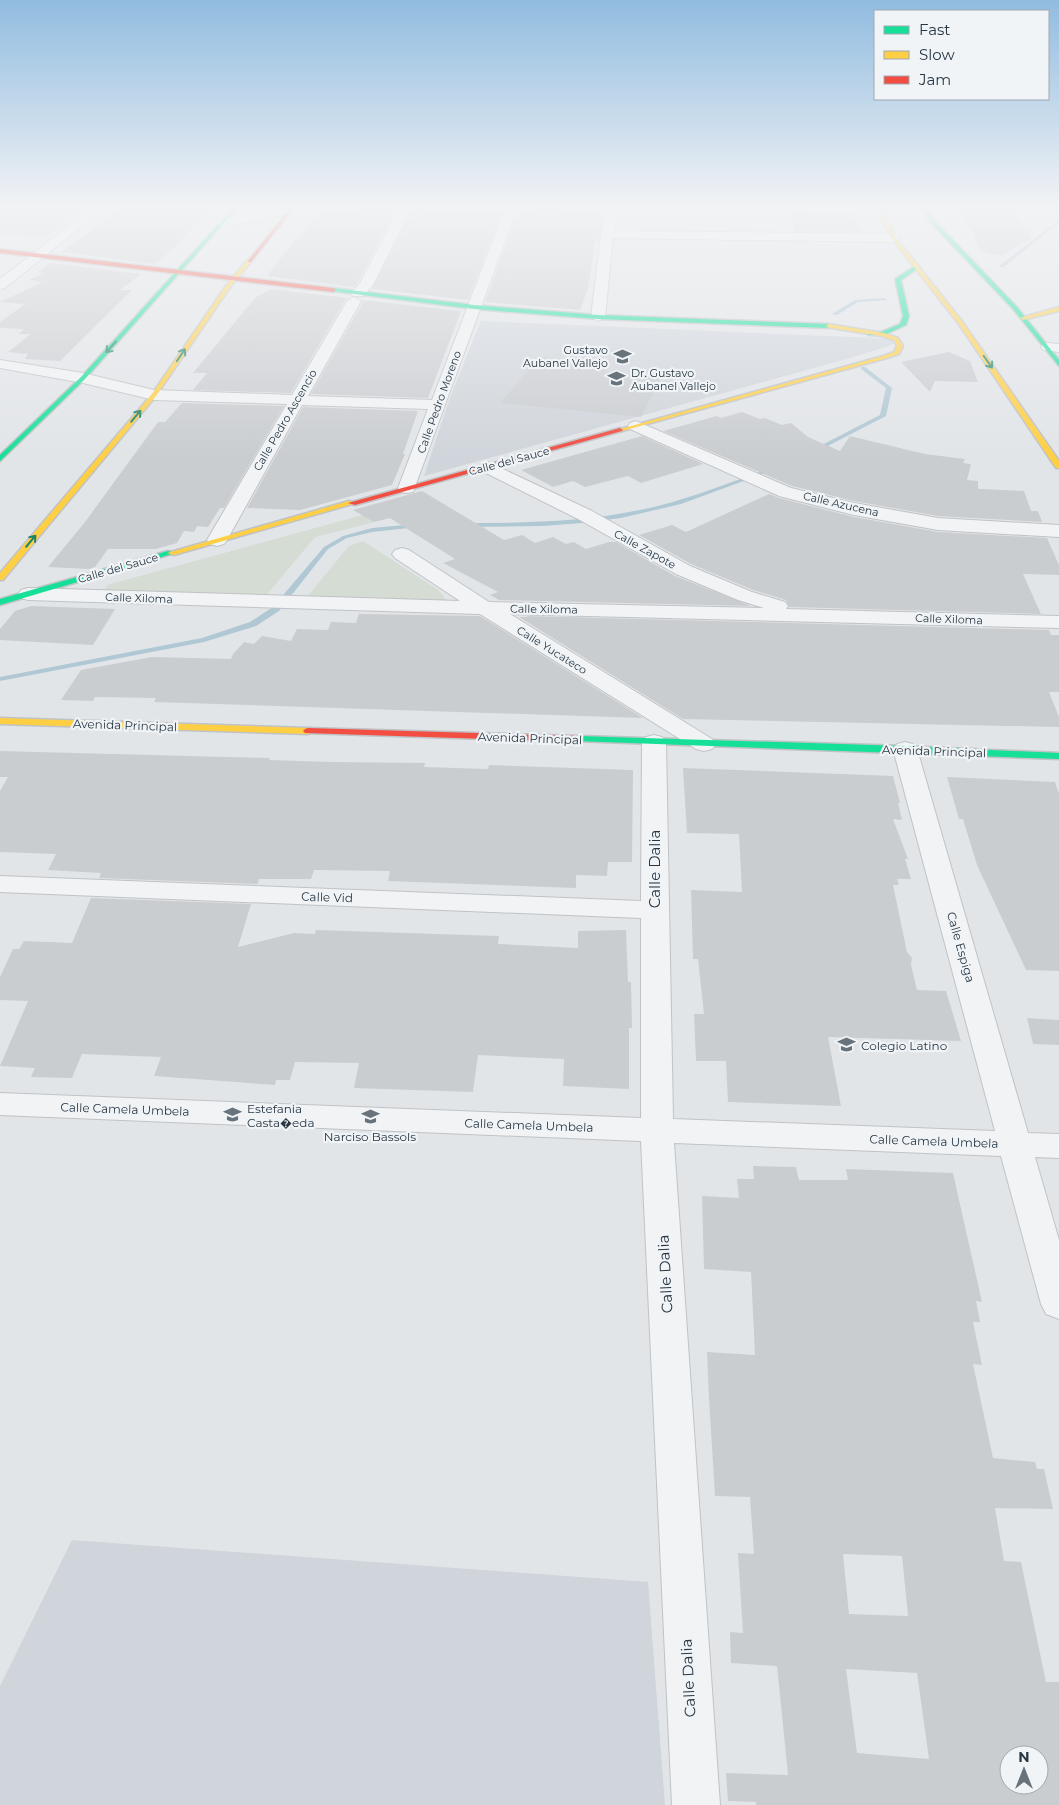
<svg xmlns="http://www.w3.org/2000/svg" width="1059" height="1805" viewBox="0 0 1059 1805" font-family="Montserrat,sans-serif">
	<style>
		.built { fill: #d0d5db }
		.green { fill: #d4dcd3 }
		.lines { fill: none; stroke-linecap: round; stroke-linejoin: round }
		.stream { fill: #b0c8d4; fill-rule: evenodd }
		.building { fill: #cacdd0; fill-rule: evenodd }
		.street-casing { stroke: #c0c3c6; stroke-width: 2 }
		.fast-casing { stroke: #c0c3c6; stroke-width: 3 }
		.slow-casing { stroke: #c0c3c6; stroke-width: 3 }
		.jam-casing { stroke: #c0c3c6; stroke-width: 3 }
		.street { fill: #f2f3f4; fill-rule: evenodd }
		.fast { fill: #16e098; fill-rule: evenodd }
		.slow { fill: #ffcf43; fill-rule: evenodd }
		.jam { fill: #f24e42; fill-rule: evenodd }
		.oneway { stroke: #208269 }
		.labels { text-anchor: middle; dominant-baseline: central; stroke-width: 4.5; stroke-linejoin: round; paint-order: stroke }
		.far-poi-label { font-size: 11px; fill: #283642; stroke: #f0f4f7; text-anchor: end }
		.far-street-label { font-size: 11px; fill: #283642; stroke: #f0f4f7 }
		.street-label { font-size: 12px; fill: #283642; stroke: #f0f4f7 }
		.poi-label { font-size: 12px; fill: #283642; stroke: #f0f4f7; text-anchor: start }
		.near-street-label { font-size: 15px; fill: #283642; stroke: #f0f4f7 }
	</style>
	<rect width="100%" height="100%" fill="#e2e5e8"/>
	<g class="built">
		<polygon points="0,206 88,206 46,238 0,234"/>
		<polygon points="481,321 874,338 900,340 889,346 850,358 424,476 449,400"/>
		<polygon points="72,1540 648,1582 665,1805 0,1805 0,1686"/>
	</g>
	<g class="green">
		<polygon points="363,515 375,522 315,537 265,597 109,593 104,590 107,585"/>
		<polygon points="363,541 438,590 447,601 306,598 349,546"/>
	</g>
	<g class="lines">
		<g class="stream">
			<polygon points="1056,206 1059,206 1059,208"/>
			<polygon points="1059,220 1059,223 1004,267 1000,267 1000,265"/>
			<polygon points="885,298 887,300 858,302 837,315 832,314 855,300"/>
			<polygon points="861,367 865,367 892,388 886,416 818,451 814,451 814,449 880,415 886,388 861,369"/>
			<path d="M771 468 776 469 681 504 621 518 582 523 543 526 465 527 462 525 465 523C524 523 582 522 640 510 685 501 728 483 771 468Z"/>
			<polygon points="416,524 419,526 418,527 372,532 347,538 328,549 279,611 256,626 204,642 0,681 0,677 202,638 250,622 273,607 324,547 343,536 372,528"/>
		</g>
	</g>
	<g class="building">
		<polygon points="125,206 208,206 201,212 207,212 176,246 154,264 61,252"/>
		<polygon points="359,206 397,207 358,282 354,287 267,276 290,246 319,214 354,213"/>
		<polygon points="957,206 1013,208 1031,239 1002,255 993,255 982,251"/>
		<polygon points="413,208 502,212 468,300 372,289"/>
		<polygon points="534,208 587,209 587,214 601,214 601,216 604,216 598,242 595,242 588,288 580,310 485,302 518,212 533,212"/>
		<polygon points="791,214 854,215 862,232 795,231"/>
		<polygon points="50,263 141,274 120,290 132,290 60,361 25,359 28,354 8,352 31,334 19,334 24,329 0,328 0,322 25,304 0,302 43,282 29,280 44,273 38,272"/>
		<polygon points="271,289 348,298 345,300 291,393 193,390 207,373 193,373 256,297"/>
		<polygon points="362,300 461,311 428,398 311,394 363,302"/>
		<polygon points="949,352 970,361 978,382 935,381 930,392 901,362"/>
		<polygon points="568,355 611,360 604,373 661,377 641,417 500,403 540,357 566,359"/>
		<polygon points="182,403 284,406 224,508 220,508 208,527 197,526 194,532 184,531 177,543 156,549 108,549 95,567 89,569 48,567 85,522 158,422 165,422"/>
		<polygon points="303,407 418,411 403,454 405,454 392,485 300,510 247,508"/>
		<polygon points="742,412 760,419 765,418 782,425 791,423 808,437 840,451 850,436 925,454 965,459 963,463 971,464 967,480 978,481 978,489 981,489 1024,491 1031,511 1038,511 1042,522 938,516 854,501 792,486 663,431 717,416 721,418"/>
		<polygon points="642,436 703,464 641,483 628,476 585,487 573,481 553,487 521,470"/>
		<polygon points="422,491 504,540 522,535 535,543 553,537 566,544 574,542 586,549 609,542 616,542 675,576 751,606 499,600 490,595 498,592 443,563 455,559 390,518 374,522 353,510"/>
		<polygon points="769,494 779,498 854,517 938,532 1047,538 1059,565 1059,575 1023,574 1041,614 789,607 786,600 753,590 691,564 639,535 672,525 686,532"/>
		<polygon points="31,606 115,609 93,645 0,640 0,629 15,611"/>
		<polygon points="359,614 480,616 643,718 154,702 156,698 95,697 93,701 61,700 81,670 152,657 231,659 233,654 244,642 254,644 262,636 291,641 297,629 328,630 331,622 356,623"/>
		<polygon points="526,616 1049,630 1051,635 1059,635 1059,692 1049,692 1059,717 1059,727 683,719 519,617 528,617"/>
		<polygon points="0,751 270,758 269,760 331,762 425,763 424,767 488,769 489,765 633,770 632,862 608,862 607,876 576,875 576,888 388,881 390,871 314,870 311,879 259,879 258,884 99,878 101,873 48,870 56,854 0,852 0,791 8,777 0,777"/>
		<polygon points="683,768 893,776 900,803 898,803 902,820 893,819 908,859 905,859 911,879 897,879 899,885 893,885 907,952 912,958 911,965 917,990 946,991 961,1041 828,1037 841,1106 728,1102 726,1061 696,1061 694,1014 704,1014 698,959 693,959 691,890 742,892 739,834 687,833"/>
		<polygon points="947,777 1055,782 1059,794 1059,971 1026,970 977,865 963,819 959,819"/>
		<polygon points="91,898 251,904 238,947 294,933 315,934 316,930 499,936 498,944 578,948 578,931 626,930 628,982 631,982 632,1028 629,1028 629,1089 563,1086 564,1059 478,1055 473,1092 354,1088 359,1063 295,1062 290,1080 276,1080 275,1085 154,1076 161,1057 82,1054 72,1078 31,1077 35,1068 0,1066 28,1001 0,1000 0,977 13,949 19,949 24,941 72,943"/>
		<polygon points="1027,1018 1059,1020 1059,1045 1033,1044"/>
		<path d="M753 1166 796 1167 799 1180H848L846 1169 953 1173 982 1302 976 1301 980 1322H973L982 1365 973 1364 993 1458 1035 1462 1037 1469H1044L1053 1509 995 1508 1004 1561 1021 1562 1046 1682H1059V1805H756V1802L728 1801 726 1773 788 1775 777 1666 731 1663 730 1632 743 1633 738 1553 754 1554 750 1497 715 1496 709 1399 707 1352 755 1355 751 1272 704 1269 702 1196 739 1198 737 1179H754ZM843 1554 902 1556 908 1616 849 1614ZM846 1669 917 1673 929 1759 857 1753ZM1009 1755H1039V1785H1009Z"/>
	</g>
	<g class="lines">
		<defs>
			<g id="street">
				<polygon points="94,206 107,206 5,288 0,289 0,279"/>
				<polygon points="400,206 412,206 373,285 363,296 353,296 351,293 360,283"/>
				<polygon points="506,206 518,206 413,492 407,493 401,492 398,488 428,409 302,405 227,540 224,544 217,546 210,544 207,540 287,404 154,400 83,383 0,368 0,360 83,373 154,390 292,395 347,301 354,297 361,301 308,396 432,400"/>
				<polygon points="609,206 621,206 614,231 894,234 900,238 894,242 613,238 605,317 598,321 591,317 601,234"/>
				<polygon points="631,206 879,208 885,211 879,214 637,209"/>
				<polygon points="289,208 295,211 293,213 222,227 216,223 222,219"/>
				<polygon points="1048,343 1059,344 1059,352 1043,350 1041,347 1043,344"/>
				<polygon points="636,421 791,488 854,503 938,518 1059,525 1059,537 938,530 854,515 779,496 630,429 628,426 630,423"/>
				<polygon points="488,462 592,511 690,566 752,592 785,602 788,606 786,609 1059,616 1059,628 510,614 712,739 716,744 712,749 704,751 696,749 480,614 28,600 21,598 18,594 21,590 28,588 460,601 395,558 392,554 395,550 402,548 409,550 489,602 764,608 738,600 676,574 578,519 482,471 479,467 482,463"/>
				<polygon points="654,735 662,737 666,742 673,1119 995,1131 893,749 897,744 905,742 913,744 917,749 1028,1133 1059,1134 1059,1158 1035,1157 1059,1240 1059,1319 1046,1314 1041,1304 1001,1156 674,1143 720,1805 672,1805 641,1141 0,1115 0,1093 641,1118 641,918 0,892 0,876 641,901 642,742 646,737"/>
			</g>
			<g id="fast">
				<polygon points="235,206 239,206 85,379 0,461 0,455 81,377"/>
				<polygon points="921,206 925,206 933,219 1017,307 1059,360 1059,366 1013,309 929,221"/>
				<polygon points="915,266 920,267 901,280 909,316 906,325 884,335 868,335 868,333 881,332 900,324 903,316 895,279"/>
				<polygon points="333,288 474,305 598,315 828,324 831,326 828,328 598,319 474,309 331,291"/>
				<polygon points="168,551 175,553 0,605 0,599"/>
				<polygon points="579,736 905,746 1059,753 1059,759 576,741 574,739"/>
			</g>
			<g id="slow">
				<polygon points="875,206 879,206 896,238 962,321 1059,461 1059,468 1056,468 958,323 892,239"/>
				<polygon points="247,260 252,261 231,286 156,396 3,580 0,580 0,573 152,394 227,284"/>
				<polygon points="1059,307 1059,311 1023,320 1020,318"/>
				<polygon points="828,324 884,333 898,338 903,346 899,354 887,358 622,431 617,430 883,356 894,352 897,346 894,340 881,336 826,327"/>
				<polygon points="349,501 356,503 174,555 167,553"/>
				<polygon points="0,718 308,728 313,731 308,734 0,724"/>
			</g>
			<g id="jam">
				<polygon points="292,206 296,206 251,262 247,262"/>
				<polygon points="0,249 333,288 336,290 333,292 0,253"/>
				<polygon points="620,428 623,430 622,431 355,505 348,503"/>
				<polygon points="308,728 579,736 584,739 579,742 305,733 303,731 305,729"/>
			</g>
		</defs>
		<use href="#street" class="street-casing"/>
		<use href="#fast" class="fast-casing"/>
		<use href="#slow" class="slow-casing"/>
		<use href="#jam" class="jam-casing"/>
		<use href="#street" class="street"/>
		<use href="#fast" class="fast"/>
		<use href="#slow" class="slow"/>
		<use href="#jam" class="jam"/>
	</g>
	<defs><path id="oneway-shaft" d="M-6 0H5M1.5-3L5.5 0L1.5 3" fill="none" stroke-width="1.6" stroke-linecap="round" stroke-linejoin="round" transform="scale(1.25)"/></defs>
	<g class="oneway">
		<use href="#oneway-shaft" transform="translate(111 347) rotate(132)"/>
		<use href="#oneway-shaft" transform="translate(181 355) rotate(-56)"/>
		<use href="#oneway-shaft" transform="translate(988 362) rotate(55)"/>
		<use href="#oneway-shaft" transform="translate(136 416) rotate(-50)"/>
		<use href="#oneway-shaft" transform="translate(31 541) rotate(-50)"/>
	</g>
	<linearGradient id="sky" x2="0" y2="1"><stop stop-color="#91bce0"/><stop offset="0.45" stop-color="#f2f3f5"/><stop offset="1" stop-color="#f2f3f5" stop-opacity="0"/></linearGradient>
	<rect width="1059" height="458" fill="url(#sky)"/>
	<defs>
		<symbol id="school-bare" viewBox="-9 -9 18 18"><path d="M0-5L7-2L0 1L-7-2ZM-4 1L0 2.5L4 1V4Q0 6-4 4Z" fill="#69737c" stroke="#f0f4f7" stroke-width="2.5" paint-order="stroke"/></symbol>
	</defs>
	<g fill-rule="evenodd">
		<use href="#school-bare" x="610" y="344" width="25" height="25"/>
		<use href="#school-bare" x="604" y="366" width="25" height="25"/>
		<use href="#school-bare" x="834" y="1032" width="25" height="25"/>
		<use href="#school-bare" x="220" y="1102" width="25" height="25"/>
		<use href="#school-bare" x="358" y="1104" width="25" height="25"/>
	</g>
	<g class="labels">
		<g class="far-poi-label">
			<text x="608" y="350">Gustavo<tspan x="608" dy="13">Aubanel Vallejo</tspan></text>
			<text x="631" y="373" text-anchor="start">Dr. Gustavo<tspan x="631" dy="13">Aubanel Vallejo</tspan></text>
		</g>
		<g class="far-street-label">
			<text transform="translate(439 402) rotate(-70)">Calle Pedro Moreno</text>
			<text transform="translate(285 420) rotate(-60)">Calle Pedro Ascencio</text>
			<text transform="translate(509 461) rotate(-15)">Calle del Sauce</text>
			<text transform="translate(841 504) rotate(13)">Calle Azucena</text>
			<text transform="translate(645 549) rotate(29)">Calle Zapote</text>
			<text transform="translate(118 568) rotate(-16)">Calle del Sauce</text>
			<text transform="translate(139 598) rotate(2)">Calle Xiloma</text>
			<text transform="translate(544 609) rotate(1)">Calle Xiloma</text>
			<text transform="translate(949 619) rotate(2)">Calle Xiloma</text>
			<text transform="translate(552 650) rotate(32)">Calle Yucateco</text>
		</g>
		<g class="street-label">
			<text transform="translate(125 725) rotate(2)">Avenida Principal</text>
			<text transform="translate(530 738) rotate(2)">Avenida Principal</text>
			<text transform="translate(934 751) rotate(2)">Avenida Principal</text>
			<text transform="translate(327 897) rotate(2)">Calle Vid</text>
			<text transform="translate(961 947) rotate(74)">Calle Espiga</text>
			<text transform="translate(125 1109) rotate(2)">Calle Camela Umbela</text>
			<text transform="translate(529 1125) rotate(2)">Calle Camela Umbela</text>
			<text transform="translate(934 1141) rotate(2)">Calle Camela Umbela</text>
		</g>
		<g class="poi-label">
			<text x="861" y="1045">Colegio Latino</text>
			<text x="247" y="1108">Estefania<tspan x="247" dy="14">Casta�eda</tspan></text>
			<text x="370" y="1136" text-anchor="middle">Narciso Bassols</text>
		</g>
		<g class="near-street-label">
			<text transform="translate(654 869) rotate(-90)">Calle Dalia</text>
			<text transform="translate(665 1274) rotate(-93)">Calle Dalia</text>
			<text transform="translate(688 1678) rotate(-93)">Calle Dalia</text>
		</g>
	</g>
	<rect x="874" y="10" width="175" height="90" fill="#f0f4f7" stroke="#a0a8af"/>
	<rect x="884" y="26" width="25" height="8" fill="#16e098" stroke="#a0a8af"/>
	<text x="919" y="35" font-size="15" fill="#283642">Fast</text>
	<rect x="884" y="51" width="25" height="8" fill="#ffcf43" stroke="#a0a8af"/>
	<text x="919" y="60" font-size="15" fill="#283642">Slow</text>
	<rect x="884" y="76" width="25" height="8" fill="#f24e42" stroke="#a0a8af"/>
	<text x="919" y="85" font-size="15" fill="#283642">Jam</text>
	<g transform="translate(1024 1770)"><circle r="24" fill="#f0f4f7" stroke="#a0a8af"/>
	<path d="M0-4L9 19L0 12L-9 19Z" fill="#69737c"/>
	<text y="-8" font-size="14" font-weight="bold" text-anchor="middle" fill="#283642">N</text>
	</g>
</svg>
